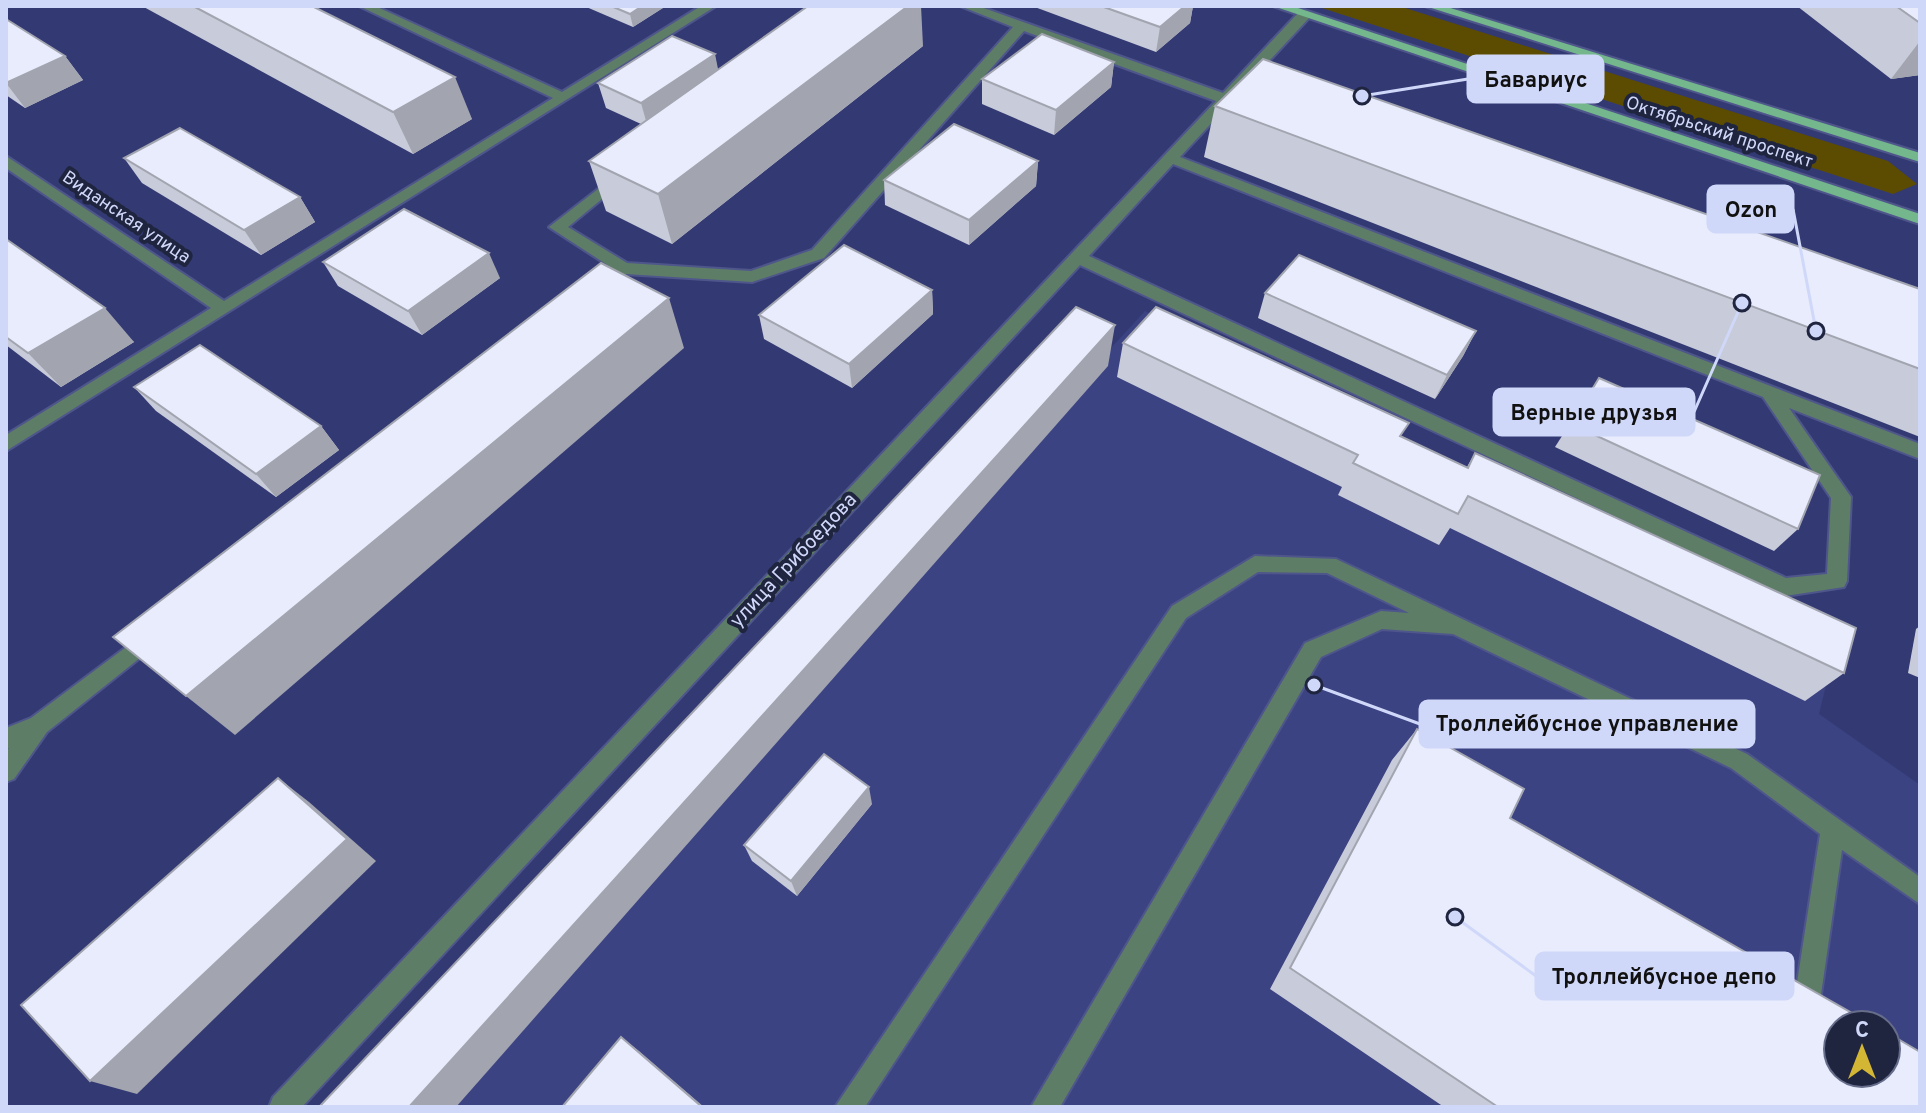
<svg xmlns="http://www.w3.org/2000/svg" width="1926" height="1113" viewBox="0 0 1926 1113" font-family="Overpass,sans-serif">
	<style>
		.built { fill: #3b4382; fill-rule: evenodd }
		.green { fill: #5c4c02 }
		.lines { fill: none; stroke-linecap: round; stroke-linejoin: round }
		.minor-casing { stroke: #4f568b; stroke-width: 4 }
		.major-casing { stroke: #4f568b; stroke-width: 4 }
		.minor { fill: #5d7d67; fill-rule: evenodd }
		.major { fill: #74b78c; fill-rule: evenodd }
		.wall { fill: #c8cbd9 }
		.shaded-wall { fill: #a2a5b0 }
		.building { fill: #e8ecfc; stroke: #a2a5b0; stroke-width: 2 }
		.labels { text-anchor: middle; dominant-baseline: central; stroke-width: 8; stroke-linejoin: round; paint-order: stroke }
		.far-street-label { font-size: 18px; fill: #d0d8fa; stroke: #20253f }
		.street-label { font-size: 20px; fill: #d0d8fa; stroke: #20253f }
		.leader { fill: none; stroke: #d0d8fa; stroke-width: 3 }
		.callout-dot { fill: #d0d8fa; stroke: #20253f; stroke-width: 3 }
		.callout { fill: #d0d8fa; stroke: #d0d8fa; stroke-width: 3 }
		.callout-label { font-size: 22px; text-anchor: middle; font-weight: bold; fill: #111 }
	</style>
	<rect width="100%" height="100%" fill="#333a73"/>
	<path class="built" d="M1145 311 1833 656 1819 714 1920 785V1107H414ZM1838 1025H1886V1073H1838Z"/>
	<polygon class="green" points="1316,6 1399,6 1888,161 1917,184 1893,194"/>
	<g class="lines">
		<defs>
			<g id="minor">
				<polygon points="359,6 375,6 562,92 701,6 716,6 6,451 6,435 211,308 6,168 6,156 224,301 553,98"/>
				<path d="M960 6H978L1223 93 1299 12H1309V18L1180 157 1920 444V459L1789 408 1851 497 1847 581 1844 587 1785 596 1080 265 302 1107H269L273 1097 1216 101 1024 31 824 258 752 282 626 274 603 293H591L589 289 612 268 549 227 620 172 628 177 625 180 568 227 627 263 751 271 812 250 1013 27ZM1173 164 1763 397 1831 498 1827 574 1786 578 1089 256Z"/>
				<polygon points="1255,556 1336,559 1747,754 1920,877 1920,904 1842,850 1818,1015 1814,1024 1805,1028 1796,1024 1792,1015 1820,834 1731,768 1453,634 1382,629 1321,657 1060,1107 1031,1107 1305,643 1381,611 1409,613 1327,573 1258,572 1186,618 865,1107 835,1107 1172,606"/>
				<polygon points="153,627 160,630 164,636 160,642 47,732 14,779 6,782 6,752 9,748 6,749 6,728 31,718"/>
			</g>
			<g id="major">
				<polygon points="1273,6 1292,6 1920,214 1920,224"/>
				<polygon points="1425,6 1444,6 1920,153 1920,162"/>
			</g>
		</defs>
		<use href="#minor" class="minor-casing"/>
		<use href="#major" class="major-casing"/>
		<use href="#minor" class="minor"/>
		<use href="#major" class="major"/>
	</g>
	<g class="wall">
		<polygon points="142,6 312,6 472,119 413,154"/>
		<polygon points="584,6 666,6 633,27"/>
		<polygon points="1032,6 1193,6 1190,23 1156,52"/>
		<polygon points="1797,6 1920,6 1920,75 1891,79"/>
		<polygon points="6,19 65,56 83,80 25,108 6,95"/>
		<polygon points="923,46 672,244 606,211 589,161 641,124 606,108 598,83"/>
		<polygon points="1114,62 1111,87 1054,135 982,104 982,79"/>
		<polygon points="1215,106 1920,289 1920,437 1204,157"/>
		<polygon points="124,158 300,197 315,222 261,255 142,183"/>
		<polygon points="1038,161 1036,186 969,245 885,205 884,180"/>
		<polygon points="6,239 134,342 61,387 6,345"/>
		<polygon points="323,262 500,278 422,335 338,286"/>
		<polygon points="932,290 933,314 852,388 764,339 759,315"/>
		<polygon points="1265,293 1476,331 1463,356 1435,399 1258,318"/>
		<polygon points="1123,343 1402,437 1467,467 1475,453 1844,673 1805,701 1450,528 1439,545 1338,495 1342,487 1117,377"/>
		<polygon points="1599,378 1798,529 1774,551 1555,447"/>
		<polygon points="134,387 321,426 339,450 276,497 156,411"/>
		<polygon points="1920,626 1920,678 1908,673 1916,629"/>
		<polygon points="1417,729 1510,818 1920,1107 1444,1107 1270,989 1392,760"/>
		<polygon points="872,804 797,896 752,861 744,845"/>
	</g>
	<g class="shaded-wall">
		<polygon points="642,6 666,6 633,27 630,14"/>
		<polygon points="908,6 921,6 923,46 672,244 658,194"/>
		<polygon points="1185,6 1193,6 1190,23 1156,52 1160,27"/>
		<polygon points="1920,41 1920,75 1891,79"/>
		<polygon points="715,54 720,79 648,128 641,103"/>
		<polygon points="65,56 83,80 25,108 6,83"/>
		<polygon points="1114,62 1111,87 1054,135 1056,110"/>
		<polygon points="455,77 472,119 413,154 393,112"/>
		<polygon points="1038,161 1036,186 969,245 969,220"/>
		<polygon points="300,197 315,222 261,255 244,230"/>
		<polygon points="489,253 500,278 422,335 408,311"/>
		<polygon points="932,290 933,314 852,388 849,364"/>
		<polygon points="669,298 684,348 235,735 186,696"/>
		<polygon points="105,308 134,342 61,387 28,353"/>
		<polygon points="1115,325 1108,366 456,1107 409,1107"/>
		<polygon points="1476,331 1463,356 1435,399 1447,375"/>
		<polygon points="321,426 339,450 276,497 256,474"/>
		<polygon points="278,778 309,802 376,861 137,1094 90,1081"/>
		<polygon points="869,787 872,804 797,896 791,881"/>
		<polygon points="621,1037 639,1051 704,1107 702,1107"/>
	</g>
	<g class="building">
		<polygon points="193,6 312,6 455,77 393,112"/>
		<polygon points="611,6 642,6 630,14"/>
		<polygon points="808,6 908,6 658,194 589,161"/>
		<polygon points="1101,6 1185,6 1160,27"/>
		<polygon points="1896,6 1920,6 1920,23"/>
		<polygon points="6,19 65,56 6,83"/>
		<polygon points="1042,34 1114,62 1056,110 982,79"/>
		<polygon points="672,36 715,54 641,103 598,83"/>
		<polygon points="1263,59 1920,289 1920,369 1215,106"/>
		<polygon points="954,124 1038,161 969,220 884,180"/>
		<polygon points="180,128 300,197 244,230 124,158"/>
		<polygon points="404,209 489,253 408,311 323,262"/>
		<polygon points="6,239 105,308 28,353 6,337"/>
		<polygon points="844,245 932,290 849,364 759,315"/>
		<polygon points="1299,255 1476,331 1447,375 1265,293"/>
		<polygon points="601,263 669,298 186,696 113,637"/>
		<polygon points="1076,307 1115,325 409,1107 319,1107"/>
		<polygon points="1156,307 1409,423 1400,436 1468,468 1475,453 1856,628 1844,673 1468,496 1458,514 1353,463 1358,455 1123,343"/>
		<polygon points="200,345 321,426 256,474 134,387"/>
		<polygon points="1599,378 1820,475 1798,529 1571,424"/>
		<polygon points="1417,729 1524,789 1510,818 1873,1025 1838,1025 1838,1073 1886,1073 1886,1032 1920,1052 1920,1107 1498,1107 1290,968"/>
		<polygon points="824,754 869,787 791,881 744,845"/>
		<polygon points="278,778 347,839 90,1081 21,1005"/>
		<polygon points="621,1037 702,1107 562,1107"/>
	</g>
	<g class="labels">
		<g class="far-street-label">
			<text transform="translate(1719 133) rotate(18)">Октябрьский проспект</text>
			<text transform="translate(126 218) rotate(34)">Виданская улица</text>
		</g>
		<g class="street-label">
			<text transform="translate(794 561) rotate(-47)">улица Грибоедова</text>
		</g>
	</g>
	<path class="leader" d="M1362 96L1468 79M1816 331L1793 209M1742 303L1694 412M1314 685L1420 724M1455 917L1536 976"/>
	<g class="callout-dot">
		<circle cx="1362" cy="96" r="8"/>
		<circle cx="1816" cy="331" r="8"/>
		<circle cx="1742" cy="303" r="8"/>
		<circle cx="1314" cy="685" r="8"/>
		<circle cx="1455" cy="917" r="8"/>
	</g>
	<g class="callout">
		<rect x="1468" y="56" width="135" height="46" rx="8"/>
		<rect x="1708" y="186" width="85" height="46" rx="8"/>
		<rect x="1494" y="389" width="200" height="46" rx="8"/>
		<rect x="1420" y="701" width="334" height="46" rx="8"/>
		<rect x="1536" y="953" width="257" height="46" rx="8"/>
	</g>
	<g class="callout-label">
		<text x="1536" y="87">Бавариус</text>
		<text x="1751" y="217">Ozon</text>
		<text x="1594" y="420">Верные друзья</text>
		<text x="1587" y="731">Троллейбусное управление</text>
		<text x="1664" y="984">Троллейбусное депо</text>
	</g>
	<rect width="1926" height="1113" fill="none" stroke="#d0d8fa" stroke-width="16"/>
	<g transform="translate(1862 1049)"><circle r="38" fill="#20253f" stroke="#666d8a" stroke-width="2"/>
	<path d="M0-6L14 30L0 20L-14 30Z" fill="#d4b635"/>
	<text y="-12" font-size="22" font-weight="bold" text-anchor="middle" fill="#d0d8fa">С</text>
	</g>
</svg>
